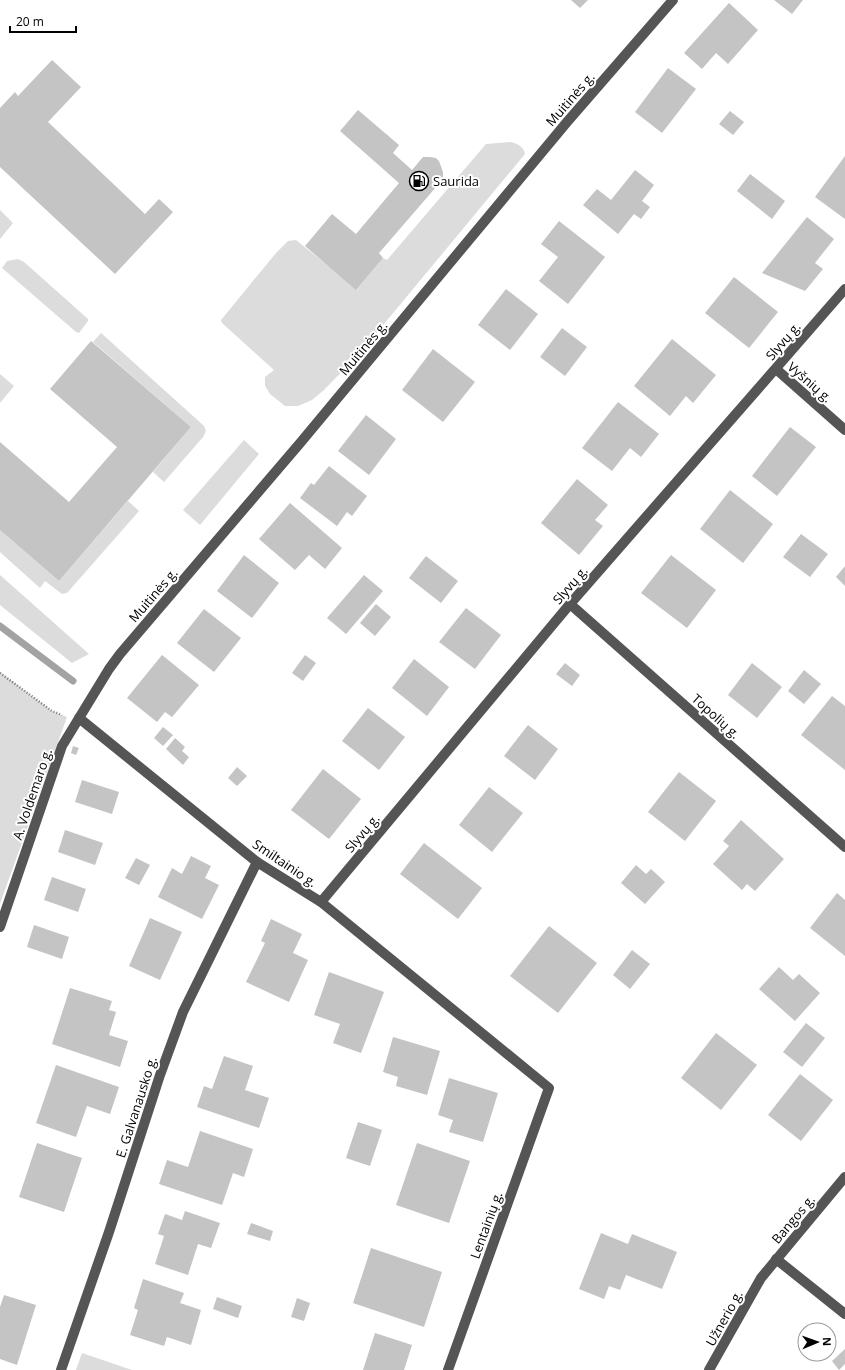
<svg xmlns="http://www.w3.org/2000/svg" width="845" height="1370" viewBox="0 0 845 1370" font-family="'Open Sans',sans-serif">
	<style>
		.green { fill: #dcdcdc }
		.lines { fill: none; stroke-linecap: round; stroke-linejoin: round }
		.stream { stroke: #a3a3a3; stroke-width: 7 }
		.building { fill: #c4c4c4 }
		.path { stroke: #777; stroke-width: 2.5; stroke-dasharray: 1 2; stroke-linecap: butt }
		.minor { stroke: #555; stroke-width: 10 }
		.labels { text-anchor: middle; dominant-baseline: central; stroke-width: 4; stroke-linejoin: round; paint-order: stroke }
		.street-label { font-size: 13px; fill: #000; stroke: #fff }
		.poi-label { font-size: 13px; fill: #000; stroke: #fff; text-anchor: start }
	</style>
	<rect width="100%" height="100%" fill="#fff"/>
	<g class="green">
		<path d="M510 142C517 143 524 147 525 154L360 353 324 390 312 400 298 406H285L270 394 265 386V377L274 370 222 323 221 320 276 253 288 241 296 240 357 289 383 258 387 260 486 144Z"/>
		<polygon points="0,210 13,223 0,239"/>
		<polygon points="18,259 24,262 88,319 88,321 79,333 76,332 2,268 7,261"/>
		<polygon points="101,333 204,426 206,431 203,437 164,482 153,472 191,427 93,342"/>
		<polygon points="0,374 14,386 0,403"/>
		<polygon points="244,440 259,454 200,525 183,510"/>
		<polygon points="128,501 139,511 67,593 62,594 45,581 40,588 0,552 0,530 59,581"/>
		<polygon points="0,575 89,654 72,663 0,605"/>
		<polygon points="0,672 52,711 67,717 0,904"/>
		<polygon points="82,1353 132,1370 76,1370"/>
	</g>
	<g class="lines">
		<polyline class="stream" points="0,626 73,681"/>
	</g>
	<g class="building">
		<polygon points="571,0 588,0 580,8"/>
		<polygon points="774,0 803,0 792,14"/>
		<polygon points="729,3 758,30 728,64 716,53 702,69 684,53"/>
		<polygon points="52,60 81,87 48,122 145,214 159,199 173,212 115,274 0,167 0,108 15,92 18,96"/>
		<polygon points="668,68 696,89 662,133 635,112"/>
		<polygon points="358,110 399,145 393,153 412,170 423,157 430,157 436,158 439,161 443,172 443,179 379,253 383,258 356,290 305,246 332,214 356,234 399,183 340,131"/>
		<polygon points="730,111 744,122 733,135 719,124"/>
		<polygon points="845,156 845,219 815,197"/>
		<polygon points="635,170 654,185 642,201 650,207 641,219 634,214 618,234 583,205 597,189 611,200"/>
		<polygon points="750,174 785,201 772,219 737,191"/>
		<polygon points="807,217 834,239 815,263 823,269 805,291 762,273"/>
		<polygon points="559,221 605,257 568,304 539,281 558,257 541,244"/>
		<polygon points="734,277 778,312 749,348 705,313"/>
		<polygon points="506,289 538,314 510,350 478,325"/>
		<polygon points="562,328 587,347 565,376 540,357"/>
		<polygon points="672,339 716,375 693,403 686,396 670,416 634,386"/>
		<polygon points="91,341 191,427 59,581 0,530 0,442 69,502 117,447 50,389"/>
		<polygon points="433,349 475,382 443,422 402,390"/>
		<polygon points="618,402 659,434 641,457 630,448 612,471 582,448"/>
		<polygon points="366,415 396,439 369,475 338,451"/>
		<polygon points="790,427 816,447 777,496 752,476"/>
		<polygon points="329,466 367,496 352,516 347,512 337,526 300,498 311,483 314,485"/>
		<polygon points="577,479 608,505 595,520 603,526 579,555 541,523"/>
		<polygon points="730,490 773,524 743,563 700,529"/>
		<polygon points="290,503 342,548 325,569 309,555 295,570 259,539"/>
		<polygon points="801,534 828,554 810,577 783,557"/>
		<polygon points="244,555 279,583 252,618 217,591"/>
		<polygon points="671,555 716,590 687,628 641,593"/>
		<polygon points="426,556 458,581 441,603 409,578"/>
		<polygon points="845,566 845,586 836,577"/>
		<polygon points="364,575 383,591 346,634 327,618"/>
		<polygon points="376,604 391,617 375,636 360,623"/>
		<polygon points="466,608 501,635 475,669 439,642"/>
		<polygon points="204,609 241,638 214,672 177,643"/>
		<polygon points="162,655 199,685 172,717 165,712 157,722 127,698"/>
		<polygon points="305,655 316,663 303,681 292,673"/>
		<polygon points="414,659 449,687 427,716 392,688"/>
		<polygon points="565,663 580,675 572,686 556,674"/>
		<polygon points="752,663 782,687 757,718 728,695"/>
		<polygon points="804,670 821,684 804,704 788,691"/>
		<polygon points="832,696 845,706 845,770 801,735"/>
		<polygon points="368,708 405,737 379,770 342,741"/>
		<polygon points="528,725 558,749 535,780 504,756"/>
		<polygon points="163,727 173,735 163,746 154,738"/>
		<polygon points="175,738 185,747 182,751 189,757 183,765 166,749"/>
		<polygon points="73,746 79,748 76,755 71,753"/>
		<polygon points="237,767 247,776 237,786 228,778"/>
		<polygon points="323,769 361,799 329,839 291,810"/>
		<polygon points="679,772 716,801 685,841 648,812"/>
		<polygon points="82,780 119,792 112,814 75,802"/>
		<polygon points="489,787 523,813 492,852 459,825"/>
		<polygon points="741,820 784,859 755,891 747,884 742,890 713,864 729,846 723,841"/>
		<polygon points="65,830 103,843 95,865 58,852"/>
		<polygon points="424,843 482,888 458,919 400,874"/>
		<polygon points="191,856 211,866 205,878 219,885 202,919 158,897 172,868 182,874"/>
		<polygon points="136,858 150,865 139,885 125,878"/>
		<polygon points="636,865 646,874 651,869 665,882 645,904 621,883"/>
		<polygon points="52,877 86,889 78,912 44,900"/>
		<polygon points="837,893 845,900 845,956 810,928"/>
		<polygon points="150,918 182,932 160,980 129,966"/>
		<polygon points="271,919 302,934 293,953 308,960 289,1002 246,982 265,943 261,941"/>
		<polygon points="34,925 69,937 62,959 27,947"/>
		<polygon points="549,926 597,963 558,1013 510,976"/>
		<polygon points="632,950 650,964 630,989 613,975"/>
		<polygon points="779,967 793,980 799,974 820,993 795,1021 759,989"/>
		<polygon points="329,972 384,992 361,1053 333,1043 340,1024 314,1015"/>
		<polygon points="70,988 112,1001 109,1010 116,1012 109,1035 128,1041 120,1067 52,1044"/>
		<polygon points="806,1023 825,1038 802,1067 783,1052"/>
		<polygon points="716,1033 757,1065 721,1110 681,1078"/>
		<polygon points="393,1037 440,1051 427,1095 396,1086 398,1077 383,1072"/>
		<polygon points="224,1056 253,1066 245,1090 269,1098 259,1128 197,1107 204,1086 212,1089"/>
		<polygon points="56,1065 119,1087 110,1114 87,1106 76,1137 36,1123"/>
		<polygon points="800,1074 833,1100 801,1141 768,1115"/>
		<polygon points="449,1078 498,1093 483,1142 449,1132 453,1120 438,1115"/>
		<polygon points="358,1122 382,1130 370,1166 346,1158"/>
		<polygon points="200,1131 253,1149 244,1177 233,1173 222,1205 159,1184 167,1160 188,1167"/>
		<polygon points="37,1143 82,1158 64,1212 19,1197"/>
		<polygon points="417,1143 470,1161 449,1223 396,1205"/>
		<polygon points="185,1211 220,1223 211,1248 198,1244 188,1275 155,1264 164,1236 158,1234 165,1214 182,1220"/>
		<polygon points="251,1223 273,1231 270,1241 247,1234"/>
		<polygon points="601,1233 628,1244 632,1234 677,1252 662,1289 626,1275 620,1290 609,1286 604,1299 579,1289"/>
		<polygon points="371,1248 442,1272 424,1327 353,1303"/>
		<polygon points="143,1279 184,1293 180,1303 201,1310 191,1345 167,1337 164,1346 130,1335 138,1310 134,1308"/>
		<polygon points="4,1295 36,1305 17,1365 0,1359 0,1307"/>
		<polygon points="217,1297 242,1306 238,1318 213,1309"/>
		<polygon points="297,1298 310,1303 304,1321 291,1317"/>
		<polygon points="375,1333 412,1345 404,1370 363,1370"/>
		<polygon points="845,1349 845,1364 839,1370 832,1361"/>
	</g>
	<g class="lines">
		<polyline class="path" points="0,673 52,711 62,715"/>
		<g class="minor">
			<polyline points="776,369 845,430"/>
			<polyline points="570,604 845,847"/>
			<polyline points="79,718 257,862 321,902 549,1088 448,1370"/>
			<polyline points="321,902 570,604 845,289"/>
			<polyline points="0,927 62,746 109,669 120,654 301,442 567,122 673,0"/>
			<polyline points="776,1259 845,1314"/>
			<polyline points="61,1370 109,1232 160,1075 183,1012 257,862"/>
			<polyline points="709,1370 761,1278 845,1177"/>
		</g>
	</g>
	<defs>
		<symbol id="fuel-ring" viewBox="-11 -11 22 22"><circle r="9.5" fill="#fff" stroke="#000" stroke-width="1.5"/><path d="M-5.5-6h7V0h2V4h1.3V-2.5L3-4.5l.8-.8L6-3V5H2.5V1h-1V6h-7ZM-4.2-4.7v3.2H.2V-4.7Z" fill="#000"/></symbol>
	</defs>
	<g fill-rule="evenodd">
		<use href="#fuel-ring" x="408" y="170" width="22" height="22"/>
	</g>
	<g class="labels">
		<g class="street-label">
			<text transform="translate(570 99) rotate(-49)">Muitinės g.</text>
			<text transform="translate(783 341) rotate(-49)">Slyvų g.</text>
			<text transform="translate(363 348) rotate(-50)">Muitinės g.</text>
			<text transform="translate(810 382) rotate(41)">Vyšnių g.</text>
			<text transform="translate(570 585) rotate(-49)">Slyvų g.</text>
			<text transform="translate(153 595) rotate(-49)">Muitinės g.</text>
			<text transform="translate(716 716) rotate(42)">Topolių g.</text>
			<text transform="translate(32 794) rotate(-71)">A. Voldemaro g.</text>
			<text transform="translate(362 833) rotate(-50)">Slyvų g.</text>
			<text transform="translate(285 863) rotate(34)">Smiltainio g.</text>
			<text transform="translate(136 1107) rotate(-72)">E. Galvanausko g.</text>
			<text transform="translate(793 1219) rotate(-50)">Bangos g.</text>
			<text transform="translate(486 1225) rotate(-70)">Lentainių g.</text>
			<text transform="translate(724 1318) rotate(-61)">Užnerio g.</text>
		</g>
		<g class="poi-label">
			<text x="433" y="181">Saurida</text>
		</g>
	</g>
	<g transform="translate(817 1342) rotate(88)"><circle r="19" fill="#ffffff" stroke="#999999"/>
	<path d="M0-3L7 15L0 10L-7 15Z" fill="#000000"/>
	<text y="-6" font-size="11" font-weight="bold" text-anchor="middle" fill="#000000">N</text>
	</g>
	<path d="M10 26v6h66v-6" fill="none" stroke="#000000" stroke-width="2"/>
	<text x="16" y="26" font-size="12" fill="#000000" stroke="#ffffff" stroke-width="3" paint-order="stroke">20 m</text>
</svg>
